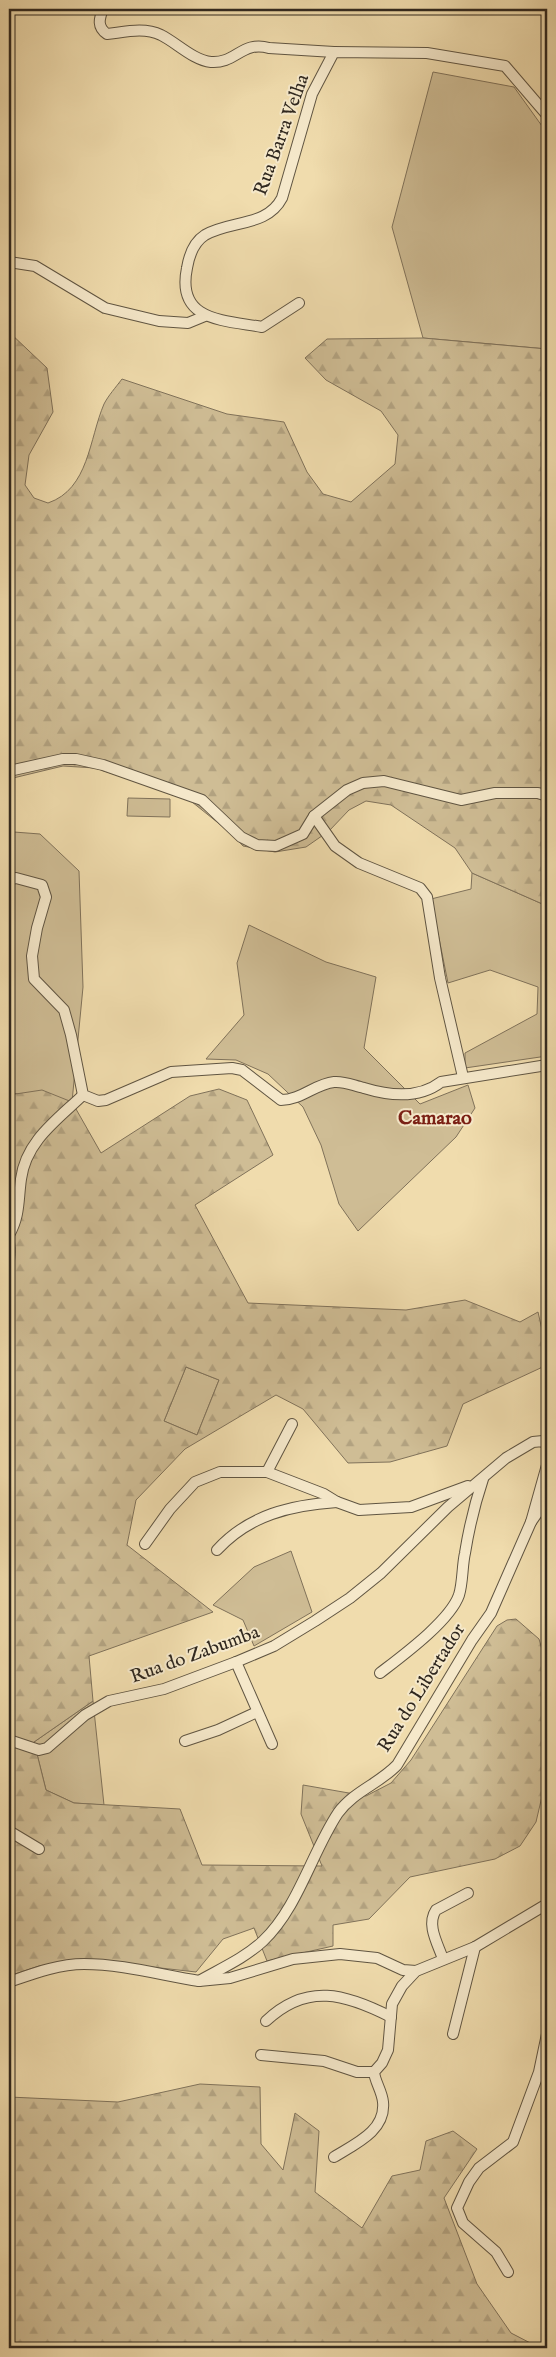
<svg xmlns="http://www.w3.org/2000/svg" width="556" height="2357" viewBox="0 0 556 2357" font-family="'IM FELL English',serif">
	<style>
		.green { fill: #cfbd95; stroke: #80725a }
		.forest { fill: url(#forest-firs); stroke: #80725a; fill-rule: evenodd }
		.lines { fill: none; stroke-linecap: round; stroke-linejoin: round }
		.minor-casing { stroke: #605542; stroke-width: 12 }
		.minor { stroke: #f5e8ca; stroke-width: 10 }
		.labels { text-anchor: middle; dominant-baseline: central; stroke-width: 4; stroke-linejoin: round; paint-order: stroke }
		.street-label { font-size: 19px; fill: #30281f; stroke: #f5e8ca }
		.neighbourhood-label { font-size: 20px; font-weight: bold; fill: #7a1f14; stroke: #f5e8ca }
	</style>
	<defs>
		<pattern id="forest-firs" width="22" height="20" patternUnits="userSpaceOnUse" patternTransform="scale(1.25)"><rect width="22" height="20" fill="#cfbd95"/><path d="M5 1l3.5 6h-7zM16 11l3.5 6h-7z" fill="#b2a280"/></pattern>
	</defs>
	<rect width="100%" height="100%" fill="#f0dcad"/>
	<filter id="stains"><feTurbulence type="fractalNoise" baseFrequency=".004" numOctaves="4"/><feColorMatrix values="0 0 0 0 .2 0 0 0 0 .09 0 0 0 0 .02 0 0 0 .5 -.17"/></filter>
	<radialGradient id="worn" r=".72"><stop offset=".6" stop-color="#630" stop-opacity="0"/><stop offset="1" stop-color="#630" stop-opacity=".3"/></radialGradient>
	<g class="green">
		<polygon points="433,72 514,87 547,133 547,349 423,338 392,227"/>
		<polygon points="128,798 170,799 170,817 127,816"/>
		<polygon points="14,832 40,834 79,871 83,987 72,1102 12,1093 9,1095 9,836"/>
		<polygon points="472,873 547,906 547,1056 465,1068 465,1053 537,1014 538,987 490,970 448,983 431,899 471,889"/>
		<polygon points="249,925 326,962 376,977 364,1048 420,1104 468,1085 475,1108 456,1137 358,1231 339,1204 321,1145 303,1107 268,1074 236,1060 206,1059 244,1015 237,963"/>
		<path d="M9 1228C19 1244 16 1262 9 1279Z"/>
		<polygon points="186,1367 219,1380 197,1435 164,1421"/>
		<polygon points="291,1551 312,1612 254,1646 243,1620 213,1605 254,1567"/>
		<polygon points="93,1701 104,1805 74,1803 46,1790 34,1742"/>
	</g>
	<g class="forest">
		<path d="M9 332 47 368 53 412 29 455 25 485 34 498 48 503C89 489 89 439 104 404 108 396 116 387 122 379L227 414 284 422 307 472 323 494 351 502 395 464 398 435 381 411 326 380 305 358 327 339 423 338 547 349V906L472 873 455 848 391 805 366 801 349 810 329 831 306 847 275 852 243 846 232 834 187 798 95 768 63 766 9 779Z"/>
		<path d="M219 1089 247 1100 273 1155 195 1205 248 1303 406 1310 465 1300 520 1322 538 1312 547 1352V1365L463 1404 447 1446 390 1462 348 1463 303 1409 276 1395 185 1449 136 1500 127 1545 213 1612 89 1656 93 1701 34 1742 46 1790 74 1803 180 1809 202 1865 322 1866 301 1814 303 1785 366 1796 391 1783 411 1760 497 1626 507 1620 516 1619 539 1639 547 1667V1751L543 1792 536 1822 520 1846 495 1859 410 1877 369 1919 333 1925V1946L267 1961 254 1928 223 1939 196 1972 81 1959 39 1966 9 1976V1279C16 1262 19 1244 9 1228V1095L42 1090 72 1102 101 1153 190 1096ZM186 1367 219 1380 197 1435 164 1421Z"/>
		<polygon points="200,2084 260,2087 261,2144 283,2170 295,2113 319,2131 315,2192 362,2228 392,2176 420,2170 426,2141 453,2131 477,2149 444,2198 477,2284 511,2333 540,2348 9,2348 9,2097 118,2102"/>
	</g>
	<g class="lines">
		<defs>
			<g id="minor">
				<path d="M103 9C99 19 97 27 107 34 125 32 144 27 161 35 177 43 193 60 211 62 235 64 243 40 269 48L334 52"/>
				<polyline points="9,262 35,266 105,308 159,321 188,323 205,316"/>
				<path d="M299 303 262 327C223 320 176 321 187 268 189 256 194 242 205 235 231 220 267 227 282 198L312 94 334 52 427 53 505 66 547 115"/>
				<polyline points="9,771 63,759 76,759 103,765 202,800 241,837 257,845 276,846 303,834 314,816 347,790 363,783 384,781 461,800 495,793 538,793 547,796"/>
				<polyline points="314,816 335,846 359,863 420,888 427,897 440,978 463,1077"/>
				<path d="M9 880 16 878 42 885 46 897 37 928 32 956 34 979 64 1010 71 1035 83 1095 98 1101 106 1100 171 1072 232 1068 242 1070 281 1100C301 1100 315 1084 334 1082 345 1081 354 1086 364 1088 390 1096 419 1099 441 1082L547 1065"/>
				<path d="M9 1235C20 1216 18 1200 21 1179 26 1141 57 1120 83 1095"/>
				<polyline points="547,1465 531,1522 547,1499"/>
				<polyline points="267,1472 292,1424"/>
				<polyline points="145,1544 170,1509 195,1482 220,1472 267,1472 324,1494 337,1502 359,1510 411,1507 468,1486"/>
				<path d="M217 1550C249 1515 291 1505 337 1502"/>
				<polyline points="236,1662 272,1744"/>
				<path d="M380 1673C402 1656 450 1621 459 1595 463 1582 462 1566 465 1553 469 1528 475 1503 483 1479"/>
				<polyline points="9,1740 39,1750 47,1748 85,1715 109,1701 164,1689 236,1662 274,1646 315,1621 350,1598 381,1573 448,1507 506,1458 533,1442 543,1441 547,1446"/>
				<polyline points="185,1741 218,1730 257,1712"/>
				<polyline points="9,1831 39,1849"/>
				<path d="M443 1959C438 1944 426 1925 436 1910L468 1893"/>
				<path d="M199 1981C220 1969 245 1958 263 1941 298 1908 312 1852 338 1813 354 1791 379 1784 397 1765L472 1640 491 1613 531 1522"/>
				<path d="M9 1982C32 1974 58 1964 84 1964 122 1964 161 1975 199 1981L230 1978 293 1959 340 1954 377 1958 403 1970 416 1971"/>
				<path d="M266 2021C307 1982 346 1994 391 2017"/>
				<polyline points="453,2034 475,1947"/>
				<polyline points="261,2055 324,2061 357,2072 374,2072"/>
				<path d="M334 2157C355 2144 386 2131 383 2102 382 2091 375 2082 374 2072L382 2063 388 2050 392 2004 402 1986 416 1971 475 1947 547 1904"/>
				<polyline points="508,2272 496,2252 463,2223 457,2208 469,2182 479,2168 513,2142 539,2072 547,2034"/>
			</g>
		</defs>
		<use href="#minor" class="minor-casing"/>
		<use href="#minor" class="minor"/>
	</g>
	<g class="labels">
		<g class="street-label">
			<text transform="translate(282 135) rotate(-70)">Rua Barra Velha</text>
			<text transform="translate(195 1655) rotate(-20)">Rua do Zabumba</text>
			<text transform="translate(422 1688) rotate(-58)">Rua do Libertador</text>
		</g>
		<g class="neighbourhood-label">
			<text x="435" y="1118">Camarao</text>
		</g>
	</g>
	<rect width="556" height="2357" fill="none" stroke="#f0dcad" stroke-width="30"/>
	<rect x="10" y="10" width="536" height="2337" fill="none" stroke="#30281f" stroke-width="2.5"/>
	<rect x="15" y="15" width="526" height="2327" fill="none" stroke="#30281f"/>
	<rect width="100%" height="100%" filter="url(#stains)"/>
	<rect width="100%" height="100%" fill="url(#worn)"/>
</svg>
